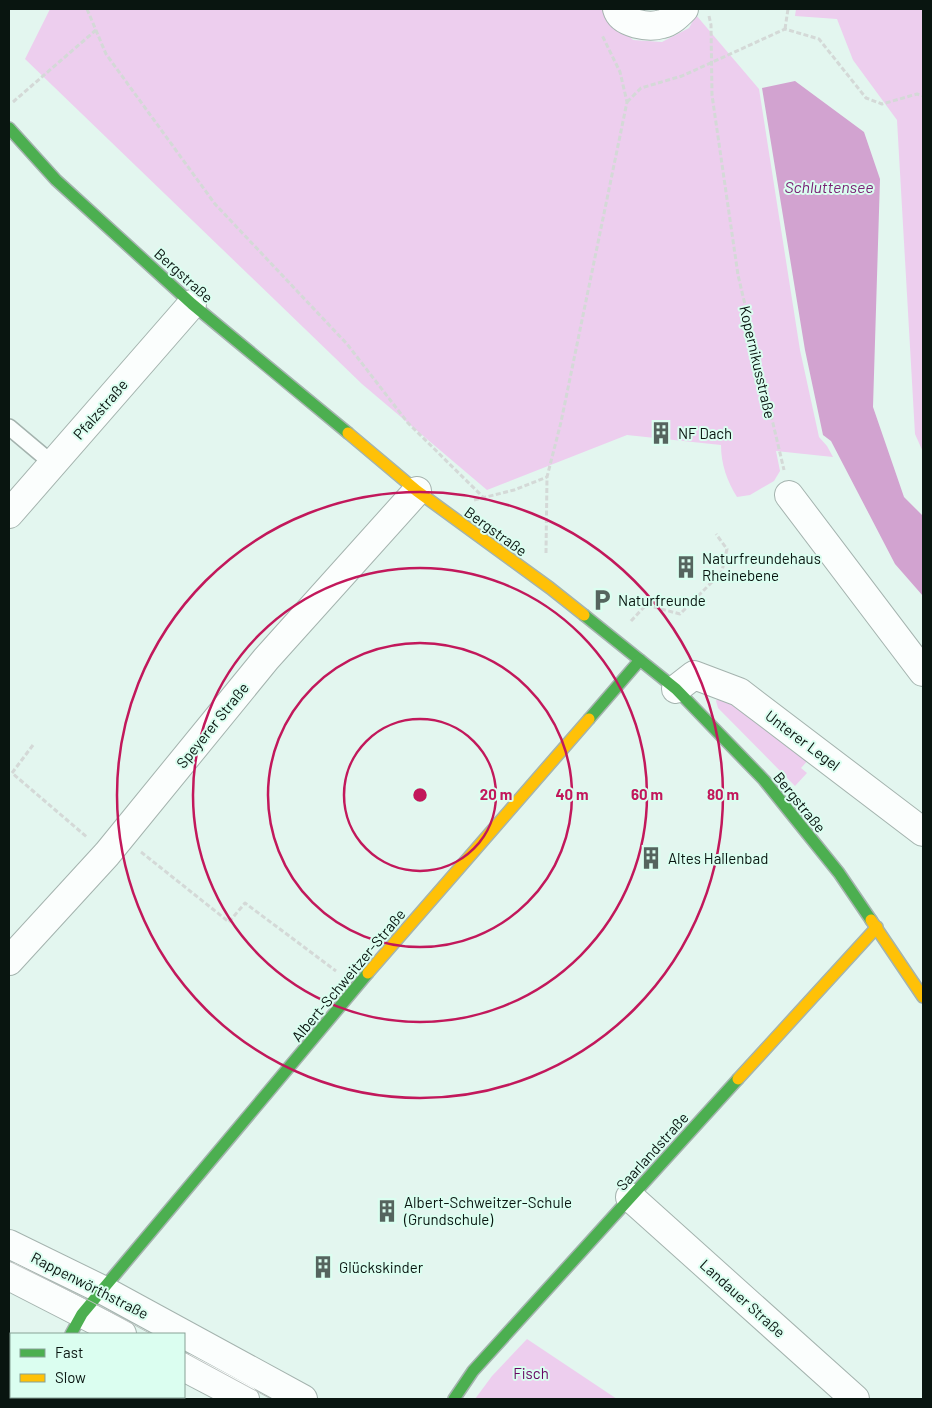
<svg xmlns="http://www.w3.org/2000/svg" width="932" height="1408" viewBox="0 0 932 1408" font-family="Barlow,sans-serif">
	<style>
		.green { fill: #edceee }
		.water { fill: #d2a3d0 }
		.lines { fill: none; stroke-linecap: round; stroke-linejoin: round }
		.lane-casing { stroke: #a4b3ae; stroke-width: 18 }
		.street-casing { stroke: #a4b3ae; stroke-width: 30 }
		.fast-casing { stroke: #a4b3ae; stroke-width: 14 }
		.slow-casing { stroke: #a4b3ae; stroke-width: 14 }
		.path { stroke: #d4d9d7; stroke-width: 3; stroke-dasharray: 5 2.5; stroke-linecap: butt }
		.lane { stroke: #fbfefd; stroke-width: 15 }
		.street { stroke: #fbfefd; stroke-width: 28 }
		.fast { stroke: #4caf50; stroke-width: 11 }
		.slow { stroke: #ffc107; stroke-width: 11 }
		.tram { stroke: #bec4c2; stroke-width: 1 }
		.ring { fill: none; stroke: #c2185b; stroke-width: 2.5 }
		.labels { text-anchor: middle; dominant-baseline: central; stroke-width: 4; stroke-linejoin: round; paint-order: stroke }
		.street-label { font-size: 15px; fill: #091510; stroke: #dbfef0 }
		.poi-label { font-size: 15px; fill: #091510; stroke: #dbfef0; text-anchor: start }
		.park-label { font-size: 15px; fill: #660662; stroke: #dbfef0 }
		.water-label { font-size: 16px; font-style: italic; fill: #7a2175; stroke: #dbfef0 }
		.centre { fill: #c2185b; stroke: #dbfef0; stroke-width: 2.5 }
		.ring-label { font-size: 15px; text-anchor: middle; font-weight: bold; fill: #c2185b; stroke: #dbfef0; stroke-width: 4; stroke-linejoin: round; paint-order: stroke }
	</style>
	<rect width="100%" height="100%" fill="#e3f6ef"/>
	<g class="green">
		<path d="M50 9H608L609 16 633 40 662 42 689 28 696 15 759 89 800 350 819 437 827 446 833 457 776 451 780 471 774 481 750 495 737 497C727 481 721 464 721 445L627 435 487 490 362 384 25 59Z"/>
		<polygon points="796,9 923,9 923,452 915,434 897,120 853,60 837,19 795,16"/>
		<polygon points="719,696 724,696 811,757 801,768 807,773 795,786 718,708 716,701"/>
		<polygon points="527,1339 617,1399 475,1399 492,1376"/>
	</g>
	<polygon class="water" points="795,81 864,132 880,179 873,407 904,497 923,516 923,596 895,564 831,441 823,435 805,350 762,88"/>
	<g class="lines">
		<defs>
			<polyline id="lane" points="9,427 53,464"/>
			<g id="street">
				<path d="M617 9C621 24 649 28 662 24 671 22 678 15 684 9"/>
				<polyline points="789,495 923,672"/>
				<polyline points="9,514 192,304"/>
				<polyline points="676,689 694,675 739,692 923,832"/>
				<polyline points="9,961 107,854 266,659 417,491"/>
				<polyline points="630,1197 855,1399"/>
				<polyline points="9,1244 103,1290 303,1399"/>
				<polyline points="9,1276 122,1334"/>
				<polyline points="184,1367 245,1399"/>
				<polyline points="35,1399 36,1397"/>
			</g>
			<g id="fast">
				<polyline points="9,128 56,180 192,304 348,433"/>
				<polyline points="584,615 676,689 764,780 839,873 871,920"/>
				<polyline points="589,719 640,660"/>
				<polyline points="71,1334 82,1314 368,973"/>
				<polyline points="454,1399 473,1371 738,1079"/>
			</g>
			<g id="slow">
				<polyline points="348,433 417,491 550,588 584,615"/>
				<polyline points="871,920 923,997"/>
				<polyline points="368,973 589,719"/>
				<polyline points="738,1079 877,927"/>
			</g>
		</defs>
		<use href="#lane" class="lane-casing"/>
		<use href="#street" class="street-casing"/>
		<use href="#fast" class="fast-casing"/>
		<use href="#slow" class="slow-casing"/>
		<g class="path">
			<polyline points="87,9 106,54 215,204 347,344 408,423 483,497"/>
			<polyline points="709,16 711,25 712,95 738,275 784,470"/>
			<polyline points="785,29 788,9"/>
			<polyline points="13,102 96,30"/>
			<polyline points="627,102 641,88 682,76 785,29 819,39 866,98 882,104 917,94 923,96"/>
			<polyline points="474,500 514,490 547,477"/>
			<polyline points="546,553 547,477 561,422 627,102 620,72 602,35"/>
			<polyline points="631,621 646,605 680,614 718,576 722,571 727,549 716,534"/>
			<polyline points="33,745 12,773 88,838"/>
			<polyline points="141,852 229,922 245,903 336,971"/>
		</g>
		<use href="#lane" class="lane"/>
		<use href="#street" class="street"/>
		<use href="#fast" class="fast"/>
		<use href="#slow" class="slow"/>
		<g class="tram">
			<polyline points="9,1261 92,1302 151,1334"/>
			<polyline points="184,1352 271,1399"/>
		</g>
	</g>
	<g class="ring">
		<circle cx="420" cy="795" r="76"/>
		<circle cx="420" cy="795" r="152"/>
		<circle cx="420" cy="795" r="227"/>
		<circle cx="420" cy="795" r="303"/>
	</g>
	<defs>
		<symbol id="building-bare" viewBox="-9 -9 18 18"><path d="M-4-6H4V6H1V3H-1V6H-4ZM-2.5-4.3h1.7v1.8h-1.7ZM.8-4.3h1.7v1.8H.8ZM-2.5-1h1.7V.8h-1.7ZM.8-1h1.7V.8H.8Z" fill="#55645e" stroke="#dbfef0" stroke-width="2.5" paint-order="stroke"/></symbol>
		<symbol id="parking-bare" viewBox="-9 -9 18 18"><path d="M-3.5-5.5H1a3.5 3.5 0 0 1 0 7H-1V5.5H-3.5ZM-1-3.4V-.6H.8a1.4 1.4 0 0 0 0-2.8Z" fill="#55645e" stroke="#dbfef0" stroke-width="2.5" paint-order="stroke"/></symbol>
	</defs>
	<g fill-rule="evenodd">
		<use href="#building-bare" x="645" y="417" width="32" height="32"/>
		<use href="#building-bare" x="670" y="551" width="32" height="32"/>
		<use href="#parking-bare" x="586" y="584" width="32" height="32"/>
		<use href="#building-bare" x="635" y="842" width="32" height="32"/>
		<use href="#building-bare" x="371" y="1195" width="32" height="32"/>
		<use href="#building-bare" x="307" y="1251" width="32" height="32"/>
	</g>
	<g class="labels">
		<g class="street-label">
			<text transform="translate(184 275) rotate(42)">Bergstraße</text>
			<text transform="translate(758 362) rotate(77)">Kopernikusstraße</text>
			<text transform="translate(100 409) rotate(-49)">Pfalzstraße</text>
			<text transform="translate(496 531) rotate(36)">Bergstraße</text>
			<text transform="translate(212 725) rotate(-51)">Speyerer Straße</text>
			<text transform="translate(803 740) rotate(37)">Unterer Legel</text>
			<text transform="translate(800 802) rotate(51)">Bergstraße</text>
			<text transform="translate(348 975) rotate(-50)">Albert-Schweitzer-Straße</text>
			<text transform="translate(652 1151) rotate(-48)">Saarlandstraße</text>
			<text transform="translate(90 1285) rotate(27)">Rappenwörthstraße</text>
			<text transform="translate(743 1298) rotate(42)">Landauer Straße</text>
		</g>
		<g class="poi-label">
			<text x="678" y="433">NF Dach</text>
			<text x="702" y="558">Naturfreundehaus<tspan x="702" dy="17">Rheinebene</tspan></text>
			<text x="618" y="600">Naturfreunde</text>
			<text x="668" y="858">Altes Hallenbad</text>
			<text x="404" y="1202">Albert-Schweitzer-Schule<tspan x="404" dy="17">(Grundschule)</tspan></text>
			<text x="339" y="1267">Glückskinder</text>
		</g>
		<g class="park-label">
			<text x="531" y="1373">Fisch</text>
		</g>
		<g class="water-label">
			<text x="829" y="186">Schluttensee</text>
		</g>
	</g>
	<circle cx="420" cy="795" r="8" class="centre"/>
	<g class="ring-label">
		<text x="496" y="800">20 m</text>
		<text x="572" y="800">40 m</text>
		<text x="647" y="800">60 m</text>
		<text x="723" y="800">80 m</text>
	</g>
	<rect width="932" height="1408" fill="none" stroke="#091510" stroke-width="20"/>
	<rect x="10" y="1333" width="175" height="65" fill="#dbfef0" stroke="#87a196"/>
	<rect x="20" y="1349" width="25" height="8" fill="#4caf50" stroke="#87a196"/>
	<text x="55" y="1358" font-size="15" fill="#091510">Fast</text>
	<rect x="20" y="1374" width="25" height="8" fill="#ffc107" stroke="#87a196"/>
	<text x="55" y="1383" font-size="15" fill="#091510">Slow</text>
</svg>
